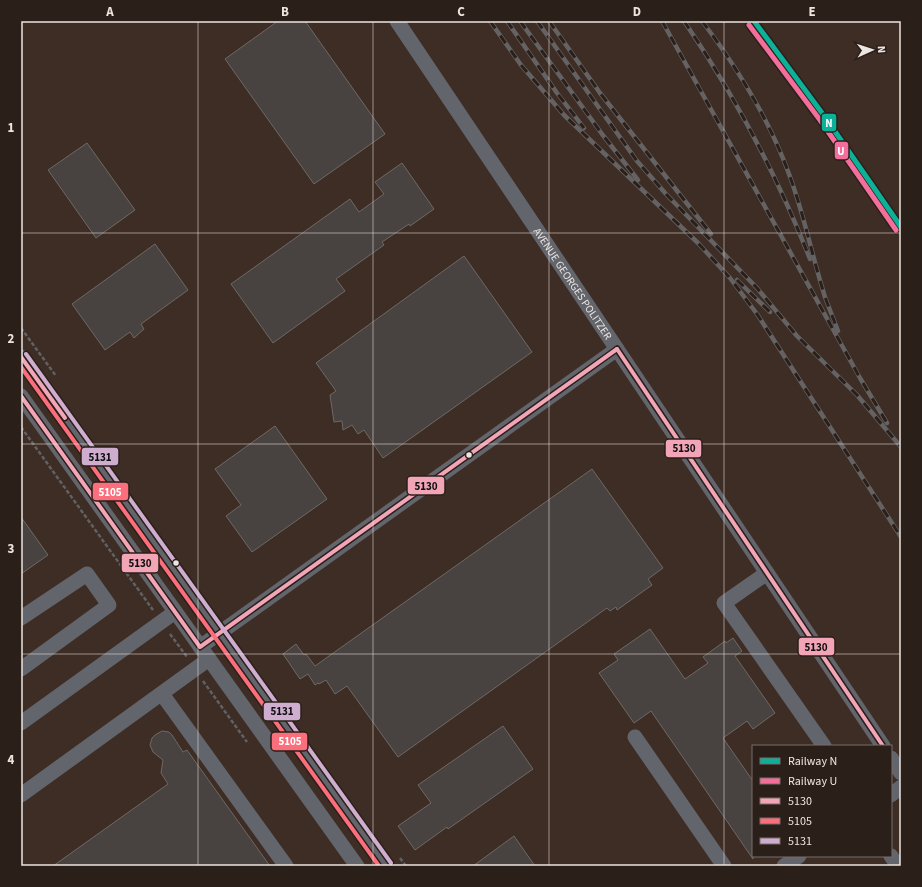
<svg xmlns="http://www.w3.org/2000/svg" width="922" height="887" viewBox="0 0 922 887" font-family="'Source Sans 3',sans-serif">
	<style>
		.built { fill: #3d2d24; fill-rule: evenodd }
		.building { fill: #484240; stroke: #6f6966 }
		.lines { fill: none; stroke-linecap: round; stroke-linejoin: round }
		.path { stroke: #616164; stroke-width: 2.5; stroke-dasharray: 4 2; stroke-linecap: butt }
		.minor { stroke: #63656c; stroke-width: 15 }
		.rail-casing { stroke: #646263; stroke-width: 4.5 }
		.rail { stroke: #2b1f1a; stroke-width: 3; stroke-dasharray: 9; stroke-linecap: butt }
		.bus-1-casing { stroke: #2b1f1a; stroke-width: 7 }
		.bus-2-casing { stroke: #2b1f1a; stroke-width: 7 }
		.bus-3-casing { stroke: #2b1f1a; stroke-width: 7 }
		.bus-1 { stroke: #f2a5b7; stroke-width: 4 }
		.bus-2 { stroke: #fb6e7b; stroke-width: 4 }
		.bus-3 { stroke: #ceadcf; stroke-width: 4 }
		.rail-1-casing { stroke: #2b1f1a; stroke-width: 8 }
		.rail-2-casing { stroke: #2b1f1a; stroke-width: 8 }
		.rail-1 { stroke: #0db198; stroke-width: 5 }
		.rail-2 { stroke: #f46e9c; stroke-width: 5 }
		.grid { fill: none; stroke: #ede5e1; stroke-width: 1; stroke-opacity: 0.55 }
		.bus-dot { fill: #ede5e1; stroke: #2b1f1a; stroke-width: 1.5 }
		.labels { text-anchor: middle; dominant-baseline: central; stroke-width: 4; stroke-linejoin: round; paint-order: stroke }
		.street-label { font-size: 11px; fill: #ede5e1; stroke: #2b1f1a }
		.line-badge { stroke: #2b1f1a; stroke-width: 1.5 }
		.badge-label { font-size: 11px; text-anchor: middle; font-weight: bold; fill: #fff }
		.pale-badge-label { font-size: 11px; text-anchor: middle; font-weight: bold; fill: #111 }
		.neatline { fill: none; stroke: #ede5e1; stroke-width: 1.5 }
		.grid-label { font-size: 13px; text-anchor: middle; font-weight: bold; fill: #ede5e1 }
	</style>
	<rect width="100%" height="100%" fill="#312a27"/>
	<path class="built" d="M21 21H901V866H21ZM753 746H891V856H753Z"/>
	<g class="building">
		<polygon points="278,21 305,21 385,134 314,184 225,59"/>
		<polygon points="87,143 135,210 96,238 48,170"/>
		<polygon points="402,163 434,209 410,226 409,224 382,242 384,245 336,279 345,291 273,343 231,284 350,199 359,212 384,194 375,182"/>
		<polygon points="155,244 188,290 141,324 144,329 134,338 130,332 105,350 72,304"/>
		<polygon points="464,256 532,352 383,458 364,430 358,434 352,425 343,430 342,421 334,422 330,395 336,391 316,363"/>
		<polygon points="275,426 327,499 252,552 226,516 241,505 215,469"/>
		<polygon points="592,469 663,568 648,579 652,585 617,610 616,607 610,611 607,608 398,757 347,686 335,694 326,680 319,684 318,683 315,685 308,674 300,679 283,654 296,644 304,655 306,654 315,666"/>
		<polygon points="21,517 48,555 21,574"/>
		<polygon points="650,629 685,679 708,663 703,657 725,641 726,643 733,638 742,651 735,656 775,713 753,729 747,721 723,738 753,781 753,859 651,711 634,723 599,673 618,660 614,654"/>
		<polygon points="503,726 533,769 448,829 447,827 415,850 398,826 431,803 418,785"/>
		<polygon points="162,731 169,732 172,735 183,752 187,750 270,866 53,866 168,784 161,773 163,760 153,752 150,745 152,738 155,735"/>
		<polygon points="514,836 535,866 473,866"/>
	</g>
	<g class="lines">
		<g class="path">
			<polyline points="21,328 56,376"/>
			<polyline points="21,427 153,610"/>
			<polyline points="170,634 187,657"/>
			<polyline points="203,681 247,742"/>
			<polyline points="400,858 406,866"/>
		</g>
		<g class="minor">
			<path id="s1" d="M397 21 883 746"/>
			<polyline points="21,357 386,866"/>
			<polyline points="21,396 357,866"/>
			<polyline points="767,573 724,603 824,746"/>
			<polyline points="21,618 87,574 109,605 21,669"/>
			<polyline points="200,647 617,349"/>
			<polyline points="162,694 286,866"/>
			<polyline points="21,723 175,612"/>
			<polyline points="635,737 724,866"/>
			<polyline points="891,758 901,773"/>
			<polyline points="21,795 209,659"/>
			<polyline points="891,795 901,787"/>
			<polyline points="891,856 898,866"/>
			<polyline points="784,866 799,856"/>
		</g>
		<defs>
			<g id="rail">
				<polyline points="490,21 521,65 564,115 698,243 730,278 757,314 901,537"/>
				<polyline points="507,21 557,93 584,128"/>
				<polyline points="520,21 602,134 638,180"/>
				<polyline points="537,21 637,161 666,194 757,288 797,336 857,395 901,447"/>
				<polyline points="549,21 600,93 711,234"/>
				<polyline points="662,21 860,378 887,423"/>
				<path d="M684 21C735 96 777 175 810 259"/>
				<path d="M702 21C736 66 770 121 789 174 804 214 812 256 825 297 829 308 834 320 838 331"/>
				<polyline points="737,280 770,312"/>
			</g>
		</defs>
		<use href="#rail" class="rail-casing"/>
		<use href="#rail" class="rail"/>
		<defs>
			<g id="bus-1">
				<polyline points="617,349 883,746"/>
				<polyline points="21,357 65,418"/>
				<polyline points="21,396 200,647 617,349"/>
			</g>
			<polyline id="bus-2" points="21,367 379,866"/>
			<polyline id="bus-3" points="26,354 391,863"/>
		</defs>
		<use href="#bus-1" class="bus-1-casing"/>
		<use href="#bus-2" class="bus-2-casing"/>
		<use href="#bus-3" class="bus-3-casing"/>
		<use href="#bus-1" class="bus-1"/>
		<use href="#bus-2" class="bus-2"/>
		<use href="#bus-3" class="bus-3"/>
		<defs>
			<polyline id="rail-1" points="754,21 825,117 901,227"/>
			<polyline id="rail-2" points="749,25 820,120 896,230"/>
		</defs>
		<use href="#rail-1" class="rail-1-casing"/>
		<use href="#rail-2" class="rail-2-casing"/>
		<use href="#rail-1" class="rail-1"/>
		<use href="#rail-2" class="rail-2"/>
	</g>
	<path class="grid" d="M198 21V866M373 21V866M549 21V866M724 21V866M21 233H901M21 444H901M21 654H901"/>
	<g class="bus-dot">
		<circle cx="469" cy="455" r="3.5"/>
		<circle cx="176" cy="563" r="3.5"/>
	</g>
	<g class="labels">
		<g class="street-label">
			<text stroke="none"><textPath href="#s1" startOffset="316">AVENUE GEORGES POLITZER</textPath></text>
		</g>
	</g>
	<g class="line-badge">
		<rect x="821" y="113" width="16" height="19" rx="4" fill="#0db198"/>
		<rect x="834" y="141" width="15" height="19" rx="4" fill="#f46e9c"/>
		<rect x="665" y="439" width="37" height="19" rx="4" fill="#f2a5b7"/>
		<rect x="81" y="447" width="38" height="19" rx="4" fill="#ceadcf"/>
		<rect x="407" y="476" width="38" height="19" rx="4" fill="#f2a5b7"/>
		<rect x="92" y="482" width="37" height="19" rx="4" fill="#fb6e7b"/>
		<rect x="121" y="553" width="38" height="20" rx="4" fill="#f2a5b7"/>
		<rect x="798" y="637" width="37" height="19" rx="4" fill="#f2a5b7"/>
		<rect x="263" y="702" width="38" height="19" rx="4" fill="#ceadcf"/>
		<rect x="271" y="732" width="37" height="19" rx="4" fill="#fb6e7b"/>
	</g>
	<g class="badge-label">
		<text x="829" y="127">N</text>
		<text x="841" y="155">U</text>
		<text x="110" y="496">5105</text>
		<text x="290" y="745">5105</text>
	</g>
	<g class="pale-badge-label">
		<text x="684" y="452">5130</text>
		<text x="100" y="461">5131</text>
		<text x="426" y="490">5130</text>
		<text x="140" y="567">5130</text>
		<text x="816" y="651">5130</text>
		<text x="282" y="715">5131</text>
	</g>
	<rect width="922" height="887" fill="none" stroke="#2b1f1a" stroke-width="44"/>
	<rect x="752" y="745" width="140" height="112" fill="#2b1f1a" stroke="#796e6a"/>
	<rect x="760" y="758" width="20" height="6" fill="#0db198" stroke="#796e6a"/>
	<text x="788" y="765" font-size="12" fill="#ede5e1">Railway N</text>
	<rect x="760" y="778" width="20" height="6" fill="#f46e9c" stroke="#796e6a"/>
	<text x="788" y="785" font-size="12" fill="#ede5e1">Railway U</text>
	<rect x="760" y="798" width="20" height="6" fill="#f2a5b7" stroke="#796e6a"/>
	<text x="788" y="805" font-size="12" fill="#ede5e1">5130</text>
	<rect x="760" y="818" width="20" height="6" fill="#fb6e7b" stroke="#796e6a"/>
	<text x="788" y="825" font-size="12" fill="#ede5e1">5105</text>
	<rect x="760" y="838" width="20" height="6" fill="#ceadcf" stroke="#796e6a"/>
	<text x="788" y="845" font-size="12" fill="#ede5e1">5131</text>
	<g transform="translate(872 50) rotate(87)" stroke="#2b1f1a" stroke-width="3" paint-order="stroke">
	<path d="M0-3L7 15L0 10L-7 15Z" fill="#ede5e1"/>
	<text y="-6" font-size="11" font-weight="bold" text-anchor="middle" fill="#ede5e1">N</text>
	</g>
	<rect x="22" y="22" width="878" height="843" class="neatline"/>
	<g class="grid-label">
		<text x="110" y="16">A</text>
		<text x="285" y="16">B</text>
		<text x="461" y="16">C</text>
		<text x="637" y="16">D</text>
		<text x="812" y="16">E</text>
		<text x="11" y="132">1</text>
		<text x="11" y="343">2</text>
		<text x="11" y="553">3</text>
		<text x="11" y="764">4</text>
	</g>
</svg>
